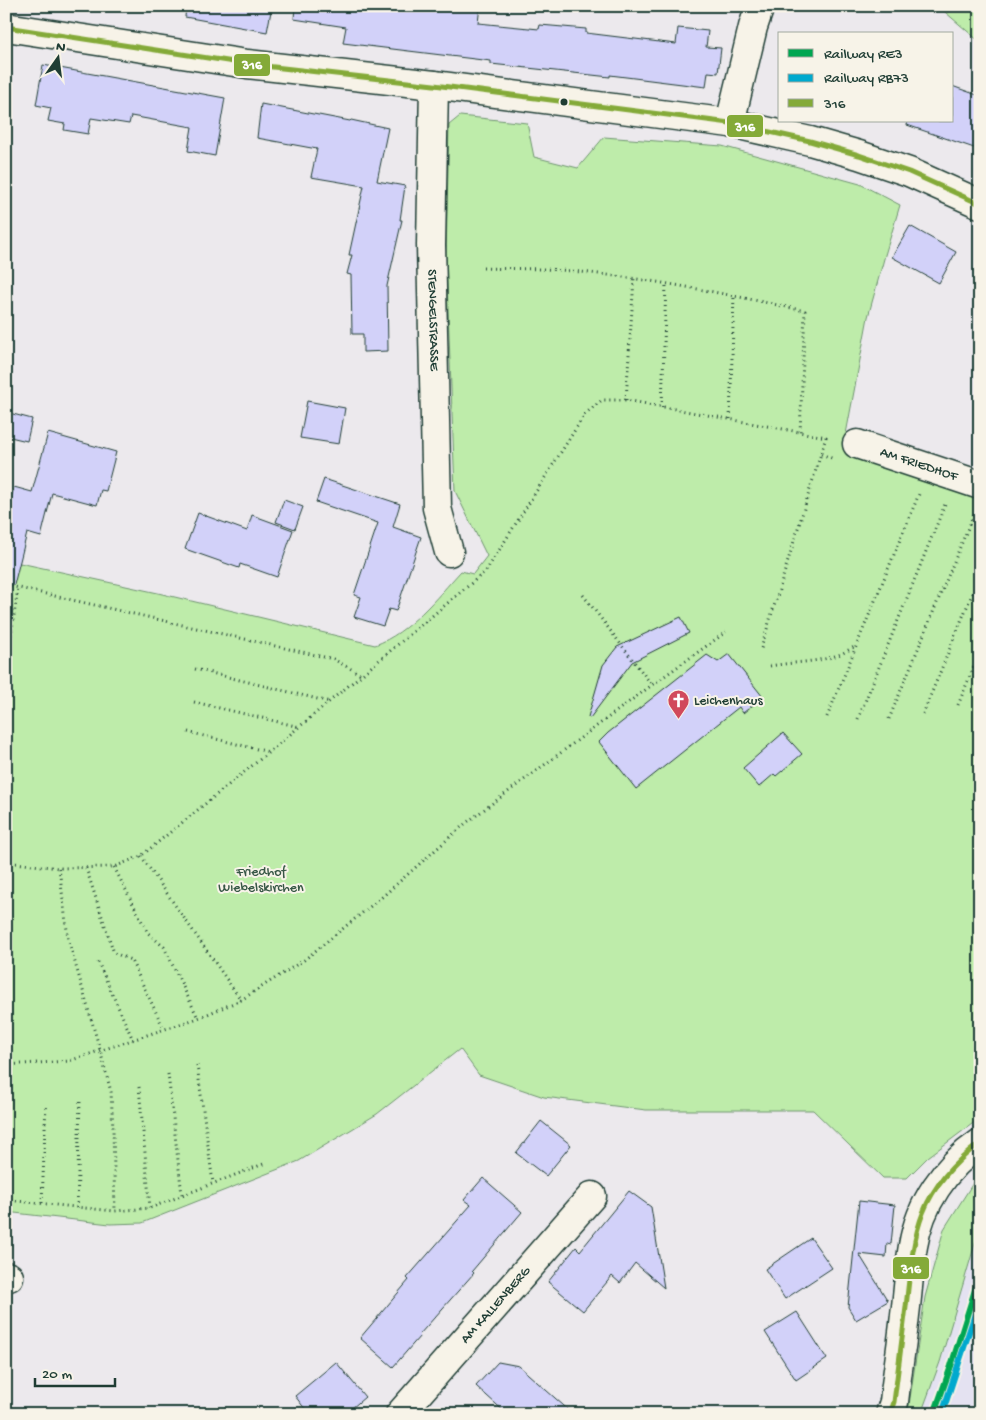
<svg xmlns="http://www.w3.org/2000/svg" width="986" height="1420" viewBox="0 0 986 1420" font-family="'Gochi Hand',sans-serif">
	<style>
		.built { fill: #e4e2f1 }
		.green { fill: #beecaa; stroke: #6e946f }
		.building { fill: #d2d1f9; stroke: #1f3d34 }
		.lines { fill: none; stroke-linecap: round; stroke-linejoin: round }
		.street-casing { stroke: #1f3d34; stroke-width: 31 }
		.secondary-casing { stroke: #1f3d34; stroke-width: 31 }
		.path { stroke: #1f3d34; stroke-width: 3; stroke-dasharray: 1 4; stroke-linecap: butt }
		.street { stroke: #f7f3e8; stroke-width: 28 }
		.secondary { stroke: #f7f3e8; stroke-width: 28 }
		.bus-1-casing { stroke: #f7f3e8; stroke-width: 9 }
		.bus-1 { stroke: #84aa38; stroke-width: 5 }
		.rail-1-casing { stroke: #f7f3e8; stroke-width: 10 }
		.rail-2-casing { stroke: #f7f3e8; stroke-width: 10 }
		.rail-1 { stroke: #00a651; stroke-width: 6 }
		.rail-2 { stroke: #00a9ce; stroke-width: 6 }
		.bus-dot { fill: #1f3d34; stroke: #f7f3e8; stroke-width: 2 }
		.labels { text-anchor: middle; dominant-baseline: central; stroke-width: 4; stroke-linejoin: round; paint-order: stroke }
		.street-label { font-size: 14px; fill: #1f3d34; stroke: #f7f3e8 }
		.poi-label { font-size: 14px; fill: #1f3d34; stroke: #f7f3e8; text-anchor: start }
		.park-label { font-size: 14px; fill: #375746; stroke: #f7f3e8 }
		.line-badge { stroke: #f7f3e8; stroke-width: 2 }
		.badge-label { font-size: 14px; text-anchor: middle; font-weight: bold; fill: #fff }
	</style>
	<rect width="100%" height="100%" fill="#ece9ed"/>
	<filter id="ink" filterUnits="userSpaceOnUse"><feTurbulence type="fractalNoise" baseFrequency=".02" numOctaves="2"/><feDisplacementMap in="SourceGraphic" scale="10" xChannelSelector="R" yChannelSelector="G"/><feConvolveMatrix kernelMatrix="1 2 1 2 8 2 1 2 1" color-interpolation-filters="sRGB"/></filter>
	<g filter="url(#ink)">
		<polygon class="built" points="980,1227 980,1406 977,1414 921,1414 940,1362"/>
		<g class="green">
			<polygon points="938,6 980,6 980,42"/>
			<path d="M460 116 527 123 534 157 578 168 604 137 722 146 860 184 900 205 885 255 868 317 843 450 980 497V1118L928 1157 907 1178H883L813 1110H646L544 1097 479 1075 460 1049 377 1114 299 1161 142 1223 110 1224 6 1212V560L158 593 375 645C409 633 437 597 461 571L473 574 487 556 455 491 446 256 449 125Z"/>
			<polygon points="980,1180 980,1227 940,1362 921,1414 906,1414 909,1405 925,1297 944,1229 973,1183"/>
		</g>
		<g class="building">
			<polygon points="186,6 272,6 267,32 185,17"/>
			<polygon points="295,6 480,6 478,23 539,29 540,25 586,29 586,33 676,44 678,28 708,31 706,47 721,48 718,73 708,72 706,87 610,75 610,77 491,64 491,61 343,43 346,27 294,19"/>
			<polygon points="43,65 225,98 215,156 188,151 192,127 131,116 129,124 91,118 88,134 64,130 65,124 48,121 51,108 36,105"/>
			<polygon points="952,86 980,96 980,150 907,125 908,121 952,121"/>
			<polygon points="261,104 350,121 351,120 388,128 377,181 405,186 400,220 402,220 387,286 388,351 363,352 363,334 352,334 351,275 347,274 352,255 349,255 364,186 311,177 317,149 257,138"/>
			<polygon points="910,226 956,252 939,283 892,257"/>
			<polygon points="307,401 345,408 339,444 300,438"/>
			<polygon points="9,413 32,419 27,441 6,436 6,425"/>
			<polygon points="48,433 116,452 106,491 101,490 97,505 52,493 41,537 27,533 14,585 6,584 6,517 14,487 32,492"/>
			<polygon points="324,479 400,504 393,527 421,537 396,611 389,609 383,626 354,617 361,597 354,595 378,523 316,502"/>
			<polygon points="284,500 303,507 295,529 276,522"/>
			<polygon points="198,513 247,531 252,515 293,530 277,577 240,564 239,568 185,549"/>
			<polygon points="681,617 689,633 632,662 590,718 588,717 603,665 617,647"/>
			<polygon points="729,654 763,697 743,713 739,707 636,789 599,742 608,733 707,655 718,662"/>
			<polygon points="783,733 802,754 776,776 774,774 759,787 743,768"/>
			<polygon points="541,1121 571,1145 546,1176 516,1153"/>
			<polygon points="483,1178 522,1212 472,1271 474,1273 419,1335 420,1336 393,1367 360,1338 409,1280 407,1278 471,1205 464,1200"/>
			<polygon points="629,1191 651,1207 664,1288 635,1263 620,1283 612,1276 583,1311 548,1282 576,1247 580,1251"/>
			<polygon points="859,1201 895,1205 891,1244 887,1243 886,1257 859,1254 888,1301 856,1320 848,1307"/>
			<polygon points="811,1238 832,1268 785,1299 765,1269"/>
			<polygon points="797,1312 827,1359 796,1380 765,1332"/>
			<polygon points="336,1362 365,1397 345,1414 309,1414 295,1396"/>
			<polygon points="498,1362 519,1366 573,1414 507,1414 476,1386"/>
		</g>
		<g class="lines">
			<defs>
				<g id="street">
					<polyline points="6,27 247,64 434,85 730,123 810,141 859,155 909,172 980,204"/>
					<path id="s1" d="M434 85 431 245 437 508 449 552"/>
					<polyline points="730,123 753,27 760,6"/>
					<path id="s2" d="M857 444 980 485"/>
					<polyline points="6,1276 9,1277"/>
					<path id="s3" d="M400 1414 592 1196"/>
				</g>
				<path id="secondary" d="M890 1414 894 1402C897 1373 902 1344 905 1315 908 1292 909 1269 913 1246 920 1204 945 1167 980 1143"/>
			</defs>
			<use href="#street" class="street-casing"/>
			<use href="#secondary" class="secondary-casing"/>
			<g class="path">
				<path d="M483 268C509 269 534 268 560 270 642 277 724 293 805 311L800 433"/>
				<polyline points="626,400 634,279"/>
				<polyline points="662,407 666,284"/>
				<polyline points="730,419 734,295"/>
				<polyline points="821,454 834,459"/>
				<polyline points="6,585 333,659 362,675"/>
				<polyline points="583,595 652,685"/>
				<path d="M770 666C792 662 816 663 838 655 844 653 850 649 856 646"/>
				<polyline points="195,669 330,702"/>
				<polyline points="6,670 18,588"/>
				<polyline points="194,702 300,727"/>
				<polyline points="958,705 980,652"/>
				<polyline points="923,714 980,575"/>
				<polyline points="827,717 919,494"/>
				<polyline points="858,719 946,502"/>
				<polyline points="889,719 975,511"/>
				<polyline points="188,732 269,752"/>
				<polyline points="141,856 241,1000"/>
				<polyline points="6,862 59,868 114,867 141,856 269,752 486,571 585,414 602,400 626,400 826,437 760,652"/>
				<polyline points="114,867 148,933 164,947 198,1018"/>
				<polyline points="59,868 68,938 100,1050 111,1092 113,1129 115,1211"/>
				<polyline points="86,868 114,953 131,960 164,1029"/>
				<polyline points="98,962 133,1040"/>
				<polyline points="6,1065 69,1061 198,1018 241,1000 304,960 382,897 466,823 652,685 726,632"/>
				<polyline points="197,1065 213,1183"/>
				<polyline points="168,1074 182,1195"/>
				<polyline points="139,1087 150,1208"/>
				<polyline points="6,1200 115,1211 150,1208 266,1163"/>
				<polyline points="42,1203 46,1104"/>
				<polyline points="77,1208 80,1101"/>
			</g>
			<use href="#street" class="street"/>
			<use href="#secondary" class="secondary"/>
			<defs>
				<g id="bus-1">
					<polyline points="6,27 247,64 434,85 730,123 810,141 859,155 909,172 980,204"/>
					<path d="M890 1414 894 1402C898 1370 902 1339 906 1307 914 1234 916 1191 980 1143"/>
				</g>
			</defs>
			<use href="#bus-1" class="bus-1-casing"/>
			<use href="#bus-1" class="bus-1"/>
			<defs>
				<polyline id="rail-1" points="934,1414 951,1366 980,1274"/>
				<polyline id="rail-2" points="942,1414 980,1299"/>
			</defs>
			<use href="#rail-1" class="rail-1-casing"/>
			<use href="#rail-2" class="rail-2-casing"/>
			<use href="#rail-1" class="rail-1"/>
			<use href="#rail-2" class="rail-2"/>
		</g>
	</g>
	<defs>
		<symbol id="church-pin" viewBox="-11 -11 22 30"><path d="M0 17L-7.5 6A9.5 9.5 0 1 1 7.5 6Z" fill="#d1495b" stroke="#f7f3e8"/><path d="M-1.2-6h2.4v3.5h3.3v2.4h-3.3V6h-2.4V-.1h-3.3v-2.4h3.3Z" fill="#fff"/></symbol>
	</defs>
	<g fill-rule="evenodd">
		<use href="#church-pin" x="666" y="688" width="25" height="34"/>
	</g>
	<circle class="bus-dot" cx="564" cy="102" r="4.5"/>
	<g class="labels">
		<g class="street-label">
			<text stroke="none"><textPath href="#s1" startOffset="235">STENGELSTRASSE</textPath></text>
			<text stroke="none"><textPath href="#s2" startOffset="65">AM FRIEDHOF</textPath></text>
			<text stroke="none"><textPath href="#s3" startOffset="145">AM KALLENBERG</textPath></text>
		</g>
		<g class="poi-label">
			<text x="694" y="701">Leichenhaus</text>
		</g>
		<g class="park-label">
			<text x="261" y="872">Friedhof<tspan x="261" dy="16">Wiebelskirchen</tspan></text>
		</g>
	</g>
	<g class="line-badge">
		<rect x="233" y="53" width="38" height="24" rx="5" fill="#84aa38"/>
		<rect x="726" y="114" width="38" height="24" rx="5" fill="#84aa38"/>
		<rect x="892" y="1256" width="38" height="24" rx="5" fill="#84aa38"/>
	</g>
	<g class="badge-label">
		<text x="252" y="69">316</text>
		<text x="745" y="131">316</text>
		<text x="911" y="1273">316</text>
	</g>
	<rect width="986" height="1420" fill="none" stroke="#f7f3e8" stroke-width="25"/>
	<rect x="12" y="12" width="961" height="1395" fill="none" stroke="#1f3d34" stroke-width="2" filter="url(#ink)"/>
	<rect x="778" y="32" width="175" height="90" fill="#f7f3e8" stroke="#a1aaa0"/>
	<rect x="788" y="49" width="25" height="8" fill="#00a651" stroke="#a1aaa0"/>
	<text x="824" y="58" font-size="15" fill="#1f3d34">Railway RE3</text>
	<rect x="788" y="74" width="25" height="8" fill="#00a9ce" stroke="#a1aaa0"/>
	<text x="824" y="82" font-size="15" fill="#1f3d34">Railway RB73</text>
	<rect x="788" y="99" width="25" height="8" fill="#84aa38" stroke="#a1aaa0"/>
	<text x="824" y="108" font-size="15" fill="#1f3d34">316</text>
	<g transform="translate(58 58) rotate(14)" stroke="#f7f3e8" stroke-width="4" paint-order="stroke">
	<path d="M0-4L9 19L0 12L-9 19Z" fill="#1f3d34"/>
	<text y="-8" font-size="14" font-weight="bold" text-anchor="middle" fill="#1f3d34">N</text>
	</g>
	<path d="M35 1378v8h80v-8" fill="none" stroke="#1f3d34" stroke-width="2.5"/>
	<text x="42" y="1378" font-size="15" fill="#1f3d34" stroke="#f7f3e8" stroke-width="4" paint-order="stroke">20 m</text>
</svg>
